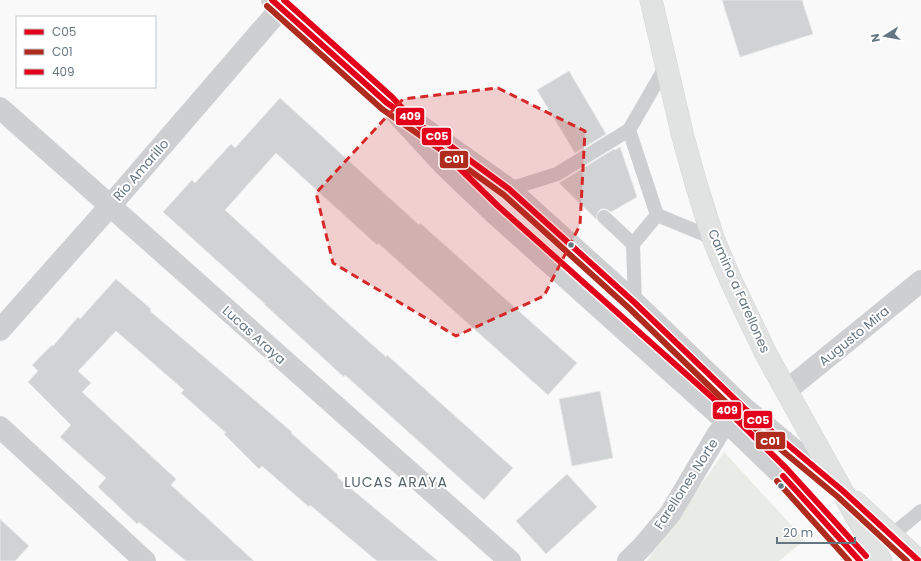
<svg xmlns="http://www.w3.org/2000/svg" width="921" height="561" viewBox="0 0 921 561" font-family="Poppins,sans-serif">
	<style>
		.green { fill: #e8ebe6 }
		.building { fill: #d0d2d3; stroke: #e8e8e8 }
		.lines { fill: none; stroke-linecap: round; stroke-linejoin: round }
		.secondary-casing { stroke: #d5d6d7; stroke-width: 23 }
		.service { stroke: #cecfd0; stroke-width: 14 }
		.minor { stroke: #cecfd0; stroke-width: 22 }
		.tertiary { stroke: #cecfd0; stroke-width: 22 }
		.secondary { stroke: #e1e2e2; stroke-width: 22 }
		.bus-1-casing { stroke: #fff; stroke-width: 9 }
		.bus-2-casing { stroke: #fff; stroke-width: 9 }
		.bus-3-casing { stroke: #fff; stroke-width: 9 }
		.bus-1 { stroke: #e2001a; stroke-width: 6 }
		.bus-2 { stroke: #af2b1e; stroke-width: 6 }
		.bus-3 { stroke: #e2001a; stroke-width: 6 }
		.marked { fill: #d62828; fill-opacity: 0.2; stroke: #d62828; stroke-width: 3; stroke-dasharray: 8 5; stroke-linejoin: round }
		.bus-dot { fill: #657683; stroke: #fff; stroke-width: 1.5 }
		.labels { text-anchor: middle; dominant-baseline: central; stroke-width: 4; stroke-linejoin: round; paint-order: stroke }
		.street-label { font-size: 13px; fill: #657683; stroke: #fff }
		.neighbourhood-label { font-size: 14px; letter-spacing: 1px; fill: #57646e; stroke: #fff }
		.line-badge { stroke: #fff; stroke-width: 1.5 }
		.badge-label { font-size: 11px; text-anchor: middle; font-weight: bold; fill: #fff }
	</style>
	<rect width="100%" height="100%" fill="#f9f9f9"/>
	<polygon class="green" points="724,452 805,540 779,561 647,561"/>
	<g class="building">
		<polygon points="722,0 802,0 813,34 740,57"/>
		<polygon points="569,71 606,134 575,153 537,90"/>
		<polygon points="280,98 419,225 420,223 577,363 548,395 378,243 377,245 276,153 225,210 339,315 386,357 387,355 513,468 484,500 345,375 344,377 298,335 264,304 265,304 163,212 192,180 195,183 231,144 235,148"/>
		<polygon points="620,147 637,197 611,212 606,209 601,209 598,212 596,219 559,183 614,149 615,150"/>
		<polygon points="116,279 151,309 150,311 292,432 291,433 338,475 337,477 438,561 377,561 310,505 309,507 262,466 259,469 224,434 226,433 181,393 184,390 116,331 78,371 91,383 82,392 176,479 171,485 254,561 186,561 139,522 137,524 98,487 106,478 60,437 71,425 28,382 38,371 32,365 52,345 53,346 78,317 80,319"/>
		<polygon points="600,391 613,458 572,466 559,399"/>
		<polygon points="567,474 597,507 546,554 516,521"/>
		<polygon points="0,519 29,546 15,561 0,561"/>
	</g>
	<g class="lines">
		<defs>
			<g id="secondary">
				<polyline points="651,0 683,137 697,187 713,238 731,281 766,354 881,561"/>
				<polyline points="855,502 919,561"/>
			</g>
		</defs>
		<use href="#secondary" class="secondary-casing"/>
		<g class="service">
			<polyline points="509,189 557,174 629,130 666,66"/>
			<polyline points="657,215 713,238"/>
			<polyline points="604,217 633,244 657,215 629,130"/>
			<polyline points="633,244 635,303"/>
			<polyline points="892,535 921,511"/>
		</g>
		<g class="minor">
			<polyline points="0,108 510,561"/>
			<polyline points="0,330 110,206 281,8"/>
			<polyline points="787,390 921,281"/>
			<polyline points="628,561 643,546 670,514 717,435 727,422 742,410"/>
		</g>
		<g class="tertiary">
			<polyline points="272,0 387,103 443,164 493,212 727,422 781,474 860,561"/>
			<polyline points="419,125 509,189 635,303 744,408 841,489"/>
			<polyline points="0,427 145,561"/>
		</g>
		<use href="#secondary" class="secondary"/>
		<defs>
			<g id="bus-1">
				<polyline points="272,0 387,103 449,145 509,189 635,303 744,408 843,491 919,561"/>
				<polyline points="783,476 860,561"/>
			</g>
			<g id="bus-2">
				<polyline points="267,6 382,109 444,152 504,195 630,309 738,414 838,497 907,561"/>
				<polyline points="777,481 849,561"/>
			</g>
			<polyline id="bus-3" points="284,0 392,97 449,158 498,206 733,416 787,469 866,556"/>
		</defs>
		<use href="#bus-1" class="bus-1-casing"/>
		<use href="#bus-2" class="bus-2-casing"/>
		<use href="#bus-3" class="bus-3-casing"/>
		<use href="#bus-1" class="bus-1"/>
		<use href="#bus-2" class="bus-2"/>
		<use href="#bus-3" class="bus-3"/>
	</g>
	<path class="marked" d="M498 88 585 131 580 225 544 296 456 336 333 263 316 193 403 99Z"/>
	<g class="bus-dot">
		<circle cx="571" cy="245" r="3.5"/>
		<circle cx="781" cy="486" r="3.5"/>
	</g>
	<g class="labels">
		<g class="street-label">
			<text transform="translate(141 170) rotate(-49)">Río Amarillo</text>
			<text transform="translate(739 291) rotate(66)">Camino a Farellones</text>
			<text transform="translate(254 335) rotate(42)">Lucas Araya</text>
			<text transform="translate(854 336) rotate(-39)">Augusto Mira</text>
			<text transform="translate(686 484) rotate(-57)">Farellones Norte</text>
		</g>
		<g class="neighbourhood-label">
			<text x="396" y="482">LUCAS ARAYA</text>
		</g>
	</g>
	<g class="line-badge">
		<rect x="395" y="107" width="30" height="19" rx="4" fill="#e2001a"/>
		<rect x="421" y="127" width="31" height="19" rx="4" fill="#e2001a"/>
		<rect x="439" y="150" width="30" height="19" rx="4" fill="#af2b1e"/>
		<rect x="712" y="401" width="30" height="19" rx="4" fill="#e2001a"/>
		<rect x="743" y="410" width="30" height="19" rx="4" fill="#e2001a"/>
		<rect x="755" y="431" width="31" height="19" rx="4" fill="#af2b1e"/>
	</g>
	<g class="badge-label">
		<text x="410" y="120">409</text>
		<text x="437" y="140">C05</text>
		<text x="454" y="163">C01</text>
		<text x="727" y="414">409</text>
		<text x="758" y="424">C05</text>
		<text x="770" y="445">C01</text>
	</g>
	<rect x="16" y="16" width="140" height="72" fill="#ffffff" stroke="#c1c8cd"/>
	<rect x="24" y="29" width="20" height="6" fill="#e2001a" stroke="#c1c8cd"/>
	<text x="52" y="36" font-size="12" fill="#657683">C05</text>
	<rect x="24" y="49" width="20" height="6" fill="#af2b1e" stroke="#c1c8cd"/>
	<text x="52" y="56" font-size="12" fill="#657683">C01</text>
	<rect x="24" y="69" width="20" height="6" fill="#e2001a" stroke="#c1c8cd"/>
	<text x="52" y="76" font-size="12" fill="#657683">409</text>
	<g transform="translate(885 36) rotate(259)" stroke="#ffffff" stroke-width="3" paint-order="stroke">
	<path d="M0-3L7 15L0 10L-7 15Z" fill="#657683"/>
	<text y="-6" font-size="11" font-weight="bold" text-anchor="middle" fill="#657683">N</text>
	</g>
	<path d="M777 537v6h78v-6" fill="none" stroke="#657683" stroke-width="2"/>
	<text x="783" y="537" font-size="12" fill="#657683" stroke="#ffffff" stroke-width="3" paint-order="stroke">20 m</text>
</svg>
